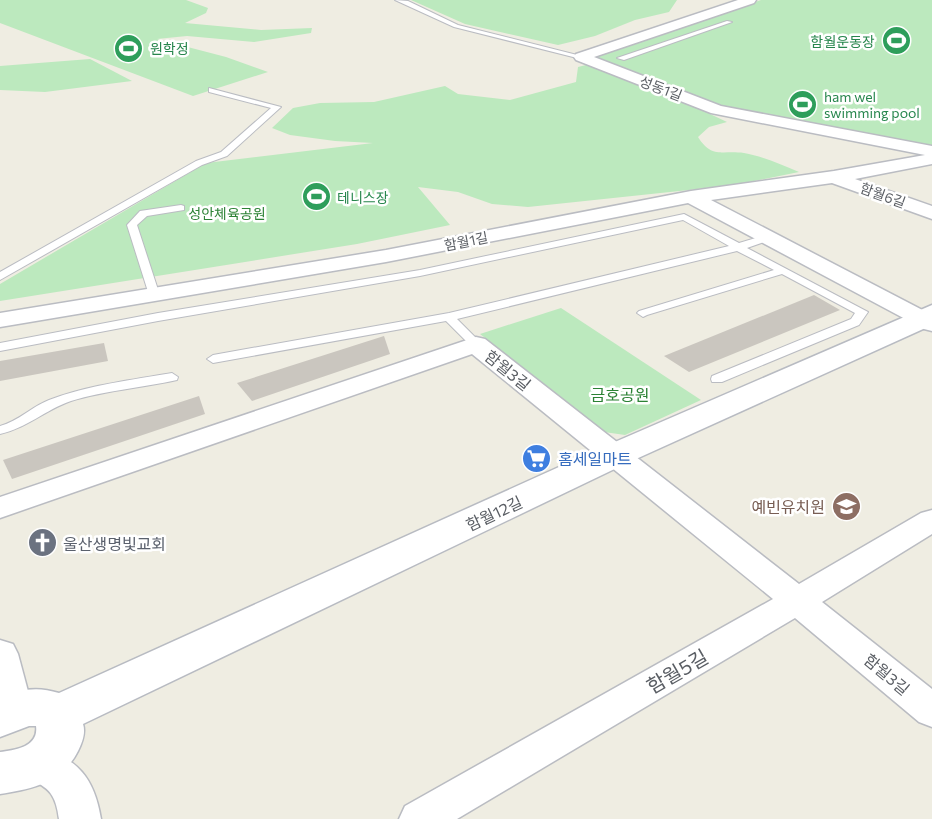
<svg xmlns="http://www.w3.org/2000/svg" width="932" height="819" viewBox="0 0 932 819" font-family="Commissioner,'Noto Sans KR',sans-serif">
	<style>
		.green { fill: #bce9be }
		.building { fill: #cac6bf }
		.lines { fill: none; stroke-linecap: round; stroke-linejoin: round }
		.lane-casing { stroke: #babcc2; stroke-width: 2 }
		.street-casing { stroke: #babcc2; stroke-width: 3 }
		.secondary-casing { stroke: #b8bbc2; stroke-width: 3 }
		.lane { fill: #fff; fill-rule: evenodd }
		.street { fill: #fff; fill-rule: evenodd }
		.secondary { fill: #fff; fill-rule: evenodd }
		.labels { text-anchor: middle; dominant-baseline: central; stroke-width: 5; stroke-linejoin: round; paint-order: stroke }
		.far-leisure-label { font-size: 14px; fill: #27864d; stroke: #fff; text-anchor: start }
		.far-street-label { font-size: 14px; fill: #5a5e64; stroke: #fff }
		.far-park-label { font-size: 14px; fill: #2c8235; stroke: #fff }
		.street-label { font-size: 16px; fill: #5a5e64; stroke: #fff }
		.park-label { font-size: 16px; fill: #2c8235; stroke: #fff }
		.shop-label { font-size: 16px; fill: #366cbe; stroke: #fff; text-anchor: start }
		.education-label { font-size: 16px; fill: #785e54; stroke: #fff; text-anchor: end }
		.worship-label { font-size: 16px; fill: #5b616d; stroke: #fff; text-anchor: start }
		.near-street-label { font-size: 20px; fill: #5a5e64; stroke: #fff }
	</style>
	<rect width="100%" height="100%" fill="#efede2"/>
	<g class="green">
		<polygon points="0,0 186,0 208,8 206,13 185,23 261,30 312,28 311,33 254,42 187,36 157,39 226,57 268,72 193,96 0,23"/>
		<polygon points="411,0 677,0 669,12 635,20 595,36 558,45 465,24"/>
		<path d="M761 0H932V146L734 108 710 114 727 122 709 127 698 137C712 159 722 150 744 153 762 156 782 165 799 172L744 183 689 190 528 207 492 204 458 192 418 187 450 225 357 244 0 301V284L206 163 373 143 335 141 290 135 272 128 293 108 320 103 374 102 445 86 458 94 510 100 576 82 578 67 598 62 594 58 597 54Z"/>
		<polygon points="90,59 132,81 45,92 0,90 0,66"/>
		<polygon points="561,308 701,400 625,435 604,432 480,334"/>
	</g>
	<g class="building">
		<polygon points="814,295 840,310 689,372 664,356"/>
		<polygon points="384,336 390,354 252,401 237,383"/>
		<polygon points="104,343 108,361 0,381 0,361"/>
		<polygon points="199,396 205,414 12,479 3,460"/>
	</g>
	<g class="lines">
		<defs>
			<g id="lane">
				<polygon points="395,0 408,1 458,25 585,57 581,59 454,27"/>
				<polygon points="727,21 732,22 624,60 617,58"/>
				<polygon points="209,88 281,107 227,156 202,165 0,280 0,272 196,161 221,152 271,108 209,92"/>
				<polygon points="181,205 184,206 184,210 147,216 137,225 160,296 154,299 150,298 127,225 140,211"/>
				<polygon points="684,214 739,243 766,235 770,236 770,240 747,248 868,312 859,325 722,382 712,382 711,379 712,376 851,319 855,313 782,274 647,315 643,317 637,313 639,311 774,270 737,251 457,319 482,344 476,348 472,347 446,321 213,363 207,359 213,355 449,313 729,246 683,220 420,276 158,321 0,351 0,343 158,313 420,270"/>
				<path d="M172 373 178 377 177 380C142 388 106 390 71 401 45 410 27 428 0 434V426C19 421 31 407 49 400 88 385 131 380 172 373Z"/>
			</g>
			<g id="street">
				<polygon points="738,0 756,0 754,3 594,57 721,106 932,146 932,164 855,179 932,206 932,219 832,183 711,200 932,315 932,331 924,329 688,203 386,262 0,327 0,313 386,250 691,191 834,171 925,155 711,113 576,60 574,57 576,54"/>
				<polygon points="476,337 485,339 799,584 921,513 932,510 932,534 822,602 932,689 932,727 919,722 795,618 457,819 399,819 405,806 773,599 472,354 0,518 0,497"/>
				<polygon points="0,640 13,644 18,654 33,710 27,721 14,726 0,720"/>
				<path d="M39 746C78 760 94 777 101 819H59C54 776 33 792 19 763L25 751Z"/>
			</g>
			<path id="secondary" d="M932 305V325L625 464 83 724C86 733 82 743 78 751 62 783 32 789 0 794V752C15 750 39 747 36 726H29L0 737V698C21 689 37 686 59 693L601 448Z"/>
		</defs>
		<use href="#lane" class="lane-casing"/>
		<use href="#street" class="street-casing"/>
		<use href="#secondary" class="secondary-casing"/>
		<use href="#lane" class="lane"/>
		<use href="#street" class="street"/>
		<use href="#secondary" class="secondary"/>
	</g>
	<defs>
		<symbol id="stadium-disc" viewBox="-11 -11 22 22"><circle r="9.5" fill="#2e9e5b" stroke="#fff"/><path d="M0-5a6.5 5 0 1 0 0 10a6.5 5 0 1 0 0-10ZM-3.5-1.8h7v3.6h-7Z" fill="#fff"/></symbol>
		<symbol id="supermarket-disc" viewBox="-11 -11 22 22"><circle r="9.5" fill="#3f7fe0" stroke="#fff"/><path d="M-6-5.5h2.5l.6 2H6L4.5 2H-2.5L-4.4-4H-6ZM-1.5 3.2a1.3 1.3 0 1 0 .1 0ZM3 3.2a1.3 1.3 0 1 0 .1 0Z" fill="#fff"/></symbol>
		<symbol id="school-disc" viewBox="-11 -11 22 22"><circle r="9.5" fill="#8d6e63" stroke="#fff"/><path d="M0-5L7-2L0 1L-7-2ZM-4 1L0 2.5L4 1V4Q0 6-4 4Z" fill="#fff"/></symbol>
		<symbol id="church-disc" viewBox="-11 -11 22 22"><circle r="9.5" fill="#6b7280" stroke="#fff"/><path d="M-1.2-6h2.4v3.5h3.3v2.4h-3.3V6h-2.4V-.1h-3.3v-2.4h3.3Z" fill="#fff"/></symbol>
	</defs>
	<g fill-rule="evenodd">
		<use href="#stadium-disc" x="880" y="24" width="33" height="33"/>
		<use href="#stadium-disc" x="112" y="32" width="33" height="33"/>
		<use href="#stadium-disc" x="786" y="88" width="33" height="33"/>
		<use href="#stadium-disc" x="300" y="180" width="33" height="33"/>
		<use href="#supermarket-disc" x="520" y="442" width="33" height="33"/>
		<use href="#school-disc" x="830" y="490" width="33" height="33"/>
		<use href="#church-disc" x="26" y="526" width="33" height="33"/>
	</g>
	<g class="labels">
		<g class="far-leisure-label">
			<text x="875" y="41" text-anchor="end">함월운동장</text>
			<text x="150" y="48">원학정</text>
			<text x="824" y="96">ham wel<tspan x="824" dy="16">swimming pool</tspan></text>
			<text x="337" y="197">테니스장</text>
		</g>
		<g class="far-street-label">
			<text transform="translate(661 88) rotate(21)">성동1길</text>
			<text transform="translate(883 195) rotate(20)">함월6길</text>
			<text transform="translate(466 241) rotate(-11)">함월1길</text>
		</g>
		<g class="far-park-label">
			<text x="227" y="213">성안체육공원</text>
		</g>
		<g class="street-label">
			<text transform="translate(508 370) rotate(39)">함월3길</text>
			<text transform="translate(494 513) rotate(-25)">함월12길</text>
			<text transform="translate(887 674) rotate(40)">함월3길</text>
		</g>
		<g class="park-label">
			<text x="620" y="394">금호공원</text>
		</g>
		<g class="shop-label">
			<text x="558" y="458">홈세일마트</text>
		</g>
		<g class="education-label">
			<text x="825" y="506">예빈유치원</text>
		</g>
		<g class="worship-label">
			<text x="63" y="543">울산생명빛교회</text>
		</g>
		<g class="near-street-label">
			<text transform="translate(677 671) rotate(-30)">함월5길</text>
		</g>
	</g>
</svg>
